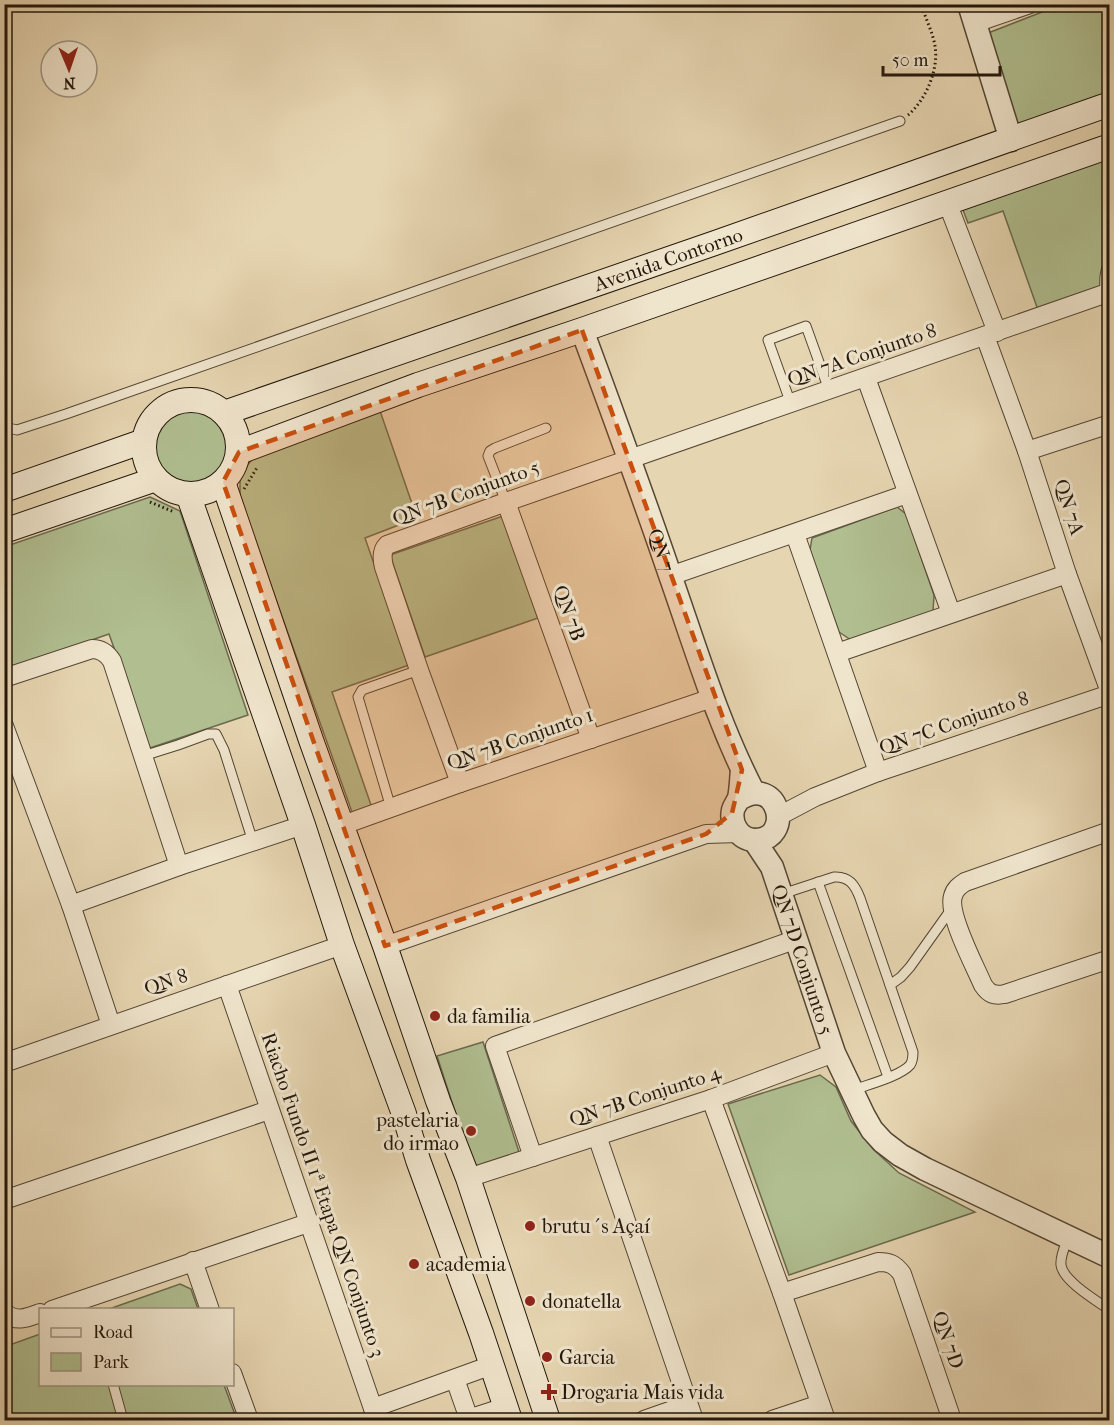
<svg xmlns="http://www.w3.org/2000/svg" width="1114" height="1425" viewBox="0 0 1114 1425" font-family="'IM FELL French Canon',serif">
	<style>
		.green { fill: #b0be90; stroke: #6a6a4e; stroke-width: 1.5 }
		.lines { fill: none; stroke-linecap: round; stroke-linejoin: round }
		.service-casing { stroke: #544634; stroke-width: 11 }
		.minor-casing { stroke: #544634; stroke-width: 20 }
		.tertiary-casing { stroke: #544634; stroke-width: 25 }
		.secondary-casing { stroke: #23170b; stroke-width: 26 }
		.path { stroke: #23170b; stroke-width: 3; stroke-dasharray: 1.5 3; stroke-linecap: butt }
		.service { stroke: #efe4cc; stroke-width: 9 }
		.minor { stroke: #efe4cc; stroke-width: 18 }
		.tertiary { stroke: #efe4cc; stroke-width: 22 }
		.secondary { stroke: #efe4cc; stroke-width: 24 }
		.marked { fill: #ca4f0c; fill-opacity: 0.2; stroke: #ca4f0c; stroke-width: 4.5; stroke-dasharray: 12 8; stroke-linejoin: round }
		.poi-dot { fill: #8f2418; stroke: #efe4cc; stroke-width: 2 }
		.labels { text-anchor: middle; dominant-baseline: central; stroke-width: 6; stroke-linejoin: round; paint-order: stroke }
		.street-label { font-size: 20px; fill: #23170b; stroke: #efe4cc }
		.poi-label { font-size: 20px; fill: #23170b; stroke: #efe4cc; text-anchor: start }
	</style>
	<rect width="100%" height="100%" fill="#e6d5b1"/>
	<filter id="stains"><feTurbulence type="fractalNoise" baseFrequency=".00333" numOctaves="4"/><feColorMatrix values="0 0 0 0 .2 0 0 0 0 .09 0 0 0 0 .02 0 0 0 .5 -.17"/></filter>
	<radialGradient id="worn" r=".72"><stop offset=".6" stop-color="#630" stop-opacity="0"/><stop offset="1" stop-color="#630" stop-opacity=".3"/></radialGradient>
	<g class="green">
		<polygon points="1060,5 1109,5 1109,95 1016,129 983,35"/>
		<polygon points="1109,158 1109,285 1038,310 1003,211 968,223 963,210"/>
		<circle cx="190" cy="447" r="40"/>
		<polygon points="379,408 417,518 365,538 409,665 332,692 372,808 352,812 240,499 240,474 255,456"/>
		<polygon points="150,497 180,511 248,715 150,748 109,634 5,670 4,547"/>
		<polygon points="897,507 906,514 934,595 933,611 851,640 839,632 810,550 812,538"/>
		<polygon points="503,516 538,618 425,657 390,555"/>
		<polygon points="483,1042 519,1152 473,1167 437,1056"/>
		<polygon points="820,1075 836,1087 851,1121 873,1149 899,1173 975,1212 789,1275 728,1104"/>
		<polygon points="180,1284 191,1289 198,1309 109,1309"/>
		<polygon points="40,1334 40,1384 224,1385 237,1420 5,1420 4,1347"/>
	</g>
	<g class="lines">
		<defs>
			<g id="service">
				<path d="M1105 294C1105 283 1103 272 1110 263"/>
				<polyline points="791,404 768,340 806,326 829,390"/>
				<polyline points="4,427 17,430 66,414 900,121"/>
				<polyline points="506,502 488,456 490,451 495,448 546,428"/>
				<polyline points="143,756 178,745 208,734 216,734 224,750 253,842"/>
				<polyline points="391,808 358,697 362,690 419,670"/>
				<polyline points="818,882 888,1077"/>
				<path d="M782 894 834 877C849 876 855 885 860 898L913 1052C913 1057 913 1061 910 1065 901 1076 867 1085 853 1090"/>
				<polyline points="890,985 901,977 910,967 952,908"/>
				<path d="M1068 1238C1065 1246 1060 1256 1061 1265 1063 1281 1097 1301 1110 1310"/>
				<polyline points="113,1384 123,1420"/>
			</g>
			<g id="minor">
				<polyline points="975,23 1030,4"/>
				<polyline points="947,202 997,332"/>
				<polyline points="985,336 1027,451 1067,574 1110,692"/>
				<polyline points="866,378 951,613"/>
				<polyline points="1027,451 1110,424"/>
				<polyline points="506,502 591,739"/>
				<polyline points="795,534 878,772"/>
				<polyline points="670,576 907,494"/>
				<polyline points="837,653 1067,574"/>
				<path d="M4 678 92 649C101 649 107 653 112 661L179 866"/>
				<polyline points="4,726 71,905 111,1025"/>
				<path d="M460 783 419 670 384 567C382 559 381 551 387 545L506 502 1110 292"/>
				<polyline points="779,816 815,797 878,772 1110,694"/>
				<polyline points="343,825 460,783 712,698"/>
				<path d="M1110 831 965 882C959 886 955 889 953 896 947 914 975 966 983 985 989 994 994 996 1005 994L1110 959"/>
				<polyline points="71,905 179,866 303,825"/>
				<polyline points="385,946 706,834 739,833"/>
				<polyline points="227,985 377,1420"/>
				<polyline points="4,1063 342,945"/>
				<polyline points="711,1099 782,1293 826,1420"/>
				<polyline points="597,1136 694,1420"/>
				<polyline points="533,1157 495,1046 797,939"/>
				<polyline points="468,1178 711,1099 834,1053"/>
				<polyline points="4,1200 269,1110"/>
				<polyline points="193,1261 210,1310"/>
				<path d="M782 1293 878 1262C889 1262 895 1264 902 1274L952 1420"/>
				<polyline points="52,1310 308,1223"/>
				<path d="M4 1312C16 1323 27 1318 40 1313"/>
				<polyline points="232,1373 249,1420"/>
				<polyline points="455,1379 469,1419"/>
				<polyline points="373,1408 492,1365"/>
				<polyline points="465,1420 505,1407"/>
				<polyline points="644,1420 687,1405"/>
				<polyline points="772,1420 820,1404"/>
			</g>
			<g id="tertiary">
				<polyline points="969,4 1011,140"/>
				<path id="s1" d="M582 330C612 411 642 493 670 575 696 649 718 724 754 793"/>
				<path d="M738 800C779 772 795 841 754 840 739 839 730 824 733 810 734 806 737 803 739 798 741 789 741 779 742 770"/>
				<path id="s2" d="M754 840 772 867 834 1053 864 1116 872 1130 883 1142 900 1155 925 1169 1110 1257"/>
			</g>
			<g id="secondary">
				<circle cx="191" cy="447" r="47"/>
				<path id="s3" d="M224 413 715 243 1110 104"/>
				<polyline points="239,452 418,385 582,330 1110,146"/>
				<polyline points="223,482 311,740 385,946 438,1101 468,1178 548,1420"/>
				<polyline points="4,490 144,441"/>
				<polyline points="188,494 303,825 342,945 404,1114 418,1160 481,1333 510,1420"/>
				<polyline points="4,531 156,479"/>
			</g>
		</defs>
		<use href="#service" class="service-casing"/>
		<use href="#minor" class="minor-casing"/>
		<use href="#tertiary" class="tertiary-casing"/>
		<use href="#secondary" class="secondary-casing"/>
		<g class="path">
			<path d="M908 115C926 100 939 69 935 46 933 33 925 17 921 4"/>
			<polyline points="244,489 258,466"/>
			<polyline points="150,502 174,512"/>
		</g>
		<use href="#service" class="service"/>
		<use href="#minor" class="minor"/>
		<use href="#tertiary" class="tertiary"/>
		<use href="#secondary" class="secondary"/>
	</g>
	<path class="marked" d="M582 330 742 770 732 813 706 834 385 946 223 482 239 452Z"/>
	<g class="poi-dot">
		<circle cx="435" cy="1016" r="6"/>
		<circle cx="471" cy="1131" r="6"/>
		<circle cx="530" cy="1226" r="6"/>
		<circle cx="414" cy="1264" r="6"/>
		<circle cx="530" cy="1301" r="6"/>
		<circle cx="547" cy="1357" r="6"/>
		<path d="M546 1383h6v6h6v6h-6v6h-6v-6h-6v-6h6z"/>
	</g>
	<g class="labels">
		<g class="street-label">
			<text stroke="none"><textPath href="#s3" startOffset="470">Avenida Contorno</textPath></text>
			<text transform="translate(862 355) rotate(-19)">QN 7A Conjunto 8</text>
			<text transform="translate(466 493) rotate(-20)">QN 7B Conjunto 5</text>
			<text transform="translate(1069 507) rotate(72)">QN 7A</text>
			<text stroke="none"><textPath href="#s1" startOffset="234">QN 7</textPath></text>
			<text transform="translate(569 613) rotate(70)">QN 7B</text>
			<text transform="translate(954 723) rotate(-19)">QN 7C Conjunto 8</text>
			<text transform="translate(520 739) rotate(-19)">QN 7B Conjunto 1</text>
			<text stroke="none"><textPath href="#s2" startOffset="130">QN 7D Conjunto 5</textPath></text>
			<text transform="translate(166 982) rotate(-19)">QN 8</text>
			<text transform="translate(645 1096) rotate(-18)">QN 7B Conjunto 4</text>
			<text transform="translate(323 1195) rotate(71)">Riacho Fundo II 1ª Etapa QN Conjunto 3</text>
			<text transform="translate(948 1340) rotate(71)">QN 7D</text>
		</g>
		<g class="poi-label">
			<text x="447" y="1016">da familia</text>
			<text x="459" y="1120" text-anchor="end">pastelaria<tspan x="459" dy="23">do irmao</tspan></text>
			<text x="542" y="1226">brutu´s Açaí</text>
			<text x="426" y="1264">academia</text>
			<text x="542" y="1301">donatella</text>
			<text x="559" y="1357">Garcia</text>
			<text x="561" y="1392">Drogaria Mais vida</text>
		</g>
	</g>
	<rect width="1114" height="1425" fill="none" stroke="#e6d5b1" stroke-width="24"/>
	<rect x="6" y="6" width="1102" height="1413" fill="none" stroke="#23170b" stroke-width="3"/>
	<rect x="12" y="12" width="1090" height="1401" fill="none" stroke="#23170b" stroke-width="1.5"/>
	<rect x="39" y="1308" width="195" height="78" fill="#efe4cc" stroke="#9d927f" stroke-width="1.5"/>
	<rect x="51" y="1328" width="30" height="9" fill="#efe4cc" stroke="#9d927f" stroke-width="1.5"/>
	<text x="93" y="1338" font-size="18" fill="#23170b">Road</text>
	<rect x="51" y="1353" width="30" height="18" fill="#b0be90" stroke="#9d927f" stroke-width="1.5"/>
	<text x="93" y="1368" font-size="18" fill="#23170b">Park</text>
	<g transform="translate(69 69) rotate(178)"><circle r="28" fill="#efe4cc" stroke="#9d927f" stroke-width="1.5"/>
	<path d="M0-4.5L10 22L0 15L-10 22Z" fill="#8f2418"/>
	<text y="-9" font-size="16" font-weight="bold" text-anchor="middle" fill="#23170b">N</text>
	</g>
	<path d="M883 66v9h117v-9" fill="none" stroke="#23170b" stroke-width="3"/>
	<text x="892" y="66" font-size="18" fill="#23170b" stroke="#efe4cc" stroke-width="4.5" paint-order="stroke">50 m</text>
	<rect width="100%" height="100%" filter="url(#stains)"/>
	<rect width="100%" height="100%" fill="url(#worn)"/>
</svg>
